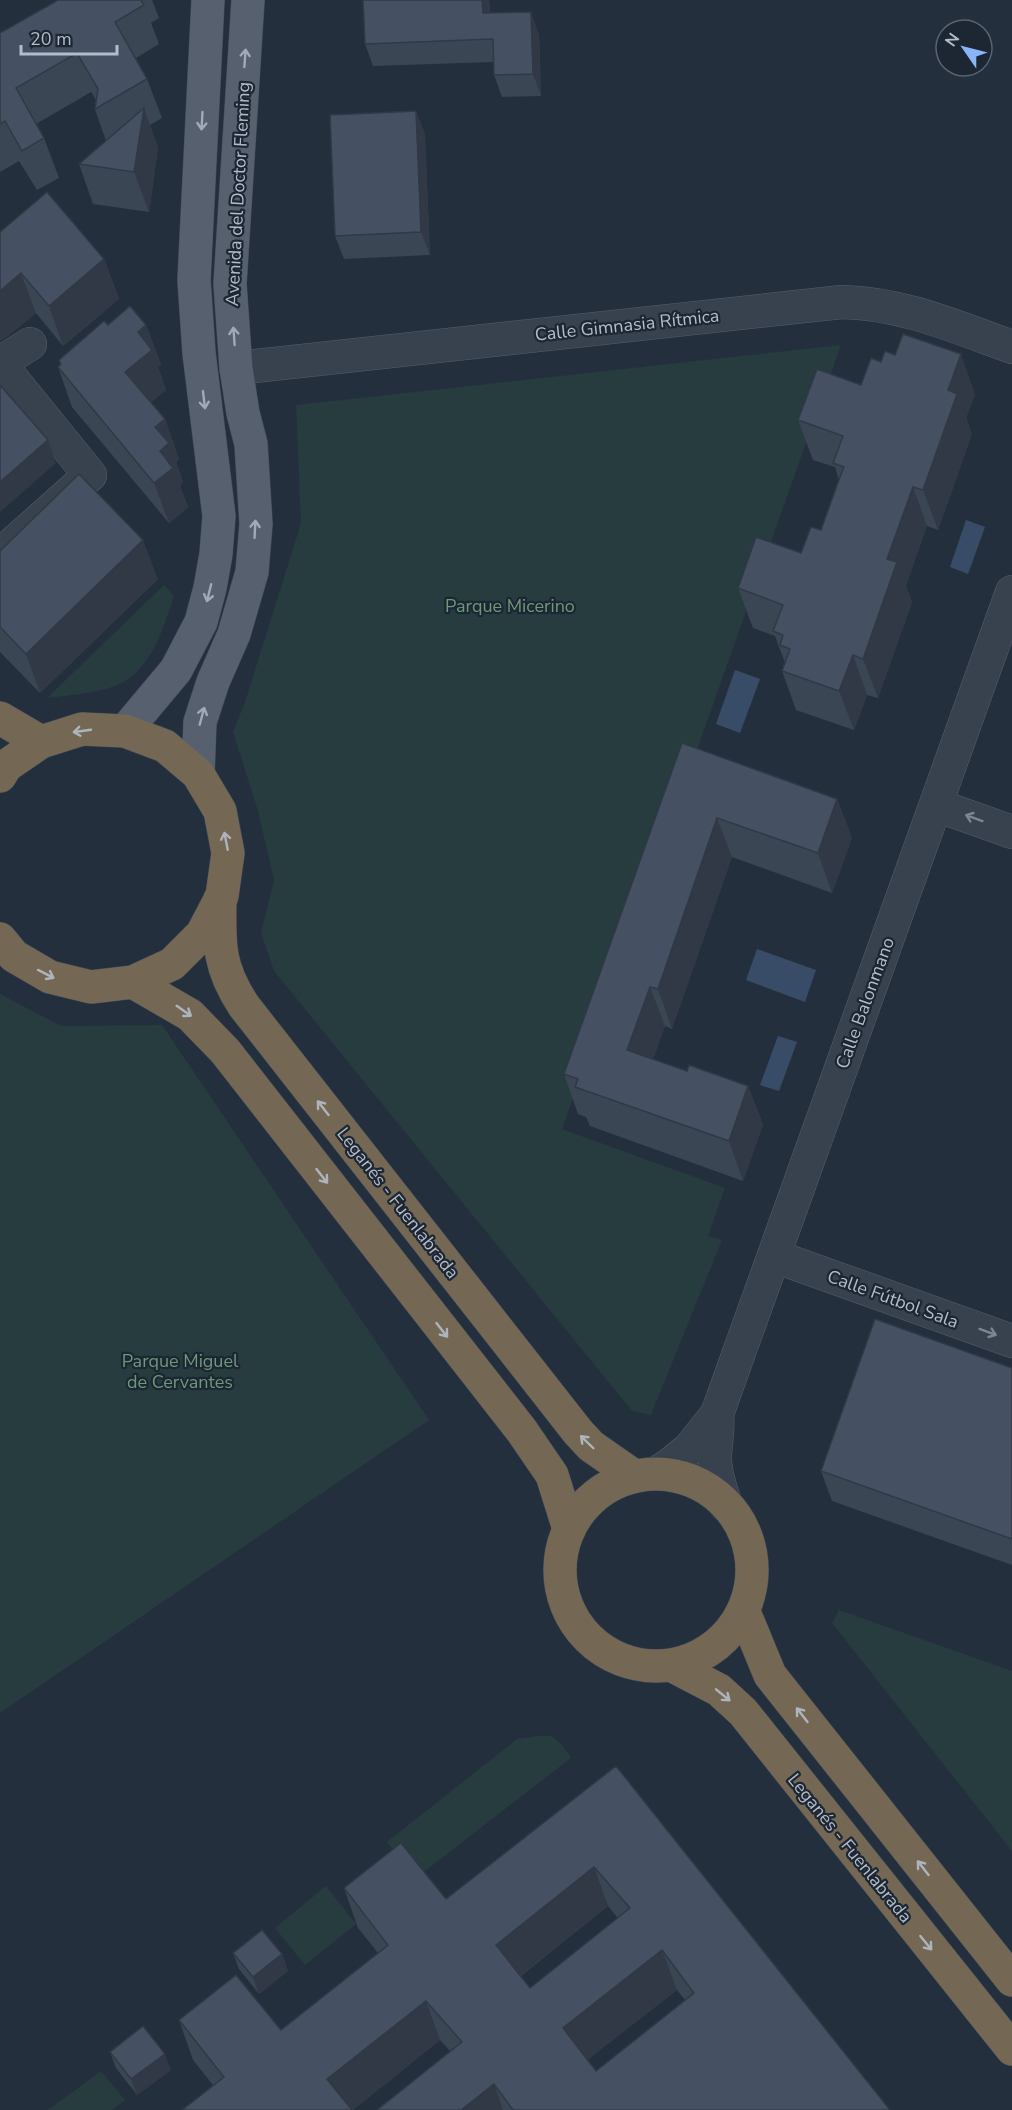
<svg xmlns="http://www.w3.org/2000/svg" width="1012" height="2110" viewBox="0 0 1012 2110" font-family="'Nunito Sans',sans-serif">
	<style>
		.green { fill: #263c3f }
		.water { fill: #394c67 }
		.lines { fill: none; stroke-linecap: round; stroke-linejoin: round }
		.minor-casing { stroke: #565f6c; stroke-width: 34 }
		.major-casing { stroke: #414a57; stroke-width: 34 }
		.highway-casing { stroke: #434c59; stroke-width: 34 }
		.minor { stroke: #38414e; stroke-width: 33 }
		.major { stroke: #56606e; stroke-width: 33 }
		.highway { stroke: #746855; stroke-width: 33 }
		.wall { fill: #3b4654; fill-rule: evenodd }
		.shaded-wall { fill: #303945 }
		.building { fill: #455162; stroke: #303945; stroke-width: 1.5; fill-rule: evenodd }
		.oneway { stroke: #a1aab7 }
		.oneway2 { stroke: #aeb4bd }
		.oneway3 { stroke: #7c8592 }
		.labels { text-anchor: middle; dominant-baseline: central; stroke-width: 4.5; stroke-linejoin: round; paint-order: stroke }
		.street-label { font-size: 18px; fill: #b4bcc9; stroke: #1d2633 }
		.park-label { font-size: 18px; fill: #6b9a76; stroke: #1d2633 }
	</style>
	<rect width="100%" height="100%" fill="#242f3e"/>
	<g class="green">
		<polygon points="841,345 562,1129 725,1188 708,1236 722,1240 651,1415 632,1411 274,971 261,933 274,880 258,811 233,732 245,702 301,523 296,405"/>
		<path d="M164 585 174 596C163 629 151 672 115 686 93 694 69 695 47 698Z"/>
		<polygon points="0,994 61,1026 162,1025 429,1420 0,1713"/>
		<polygon points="839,1610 1012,1671 1012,1851 832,1623"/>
		<polygon points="537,1736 552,1736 562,1745 571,1758 416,1878 387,1842 517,1739"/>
		<polygon points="326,1886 356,1924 305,1965 275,1928"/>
		<polygon points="101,2071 125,2100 112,2110 48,2110"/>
	</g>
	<g class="water">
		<polygon points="966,520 985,527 968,574 950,567"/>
		<polygon points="735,670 760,679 740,733 716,724"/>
		<polygon points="757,949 816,970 805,1002 746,980"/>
		<polygon points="778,1036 797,1042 779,1091 760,1085"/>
	</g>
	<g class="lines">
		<defs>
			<g id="minor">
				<polyline points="0,363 30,344"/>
				<polyline points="0,364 90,475 0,555"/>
				<path d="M236 368 842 302C902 303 956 327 1012 347"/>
				<polyline points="936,805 1012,832"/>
				<polyline points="774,1256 1012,1341"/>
				<path d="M717 1414C719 1430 715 1443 715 1458 715 1475 721 1490 726 1505"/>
				<polyline points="655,1474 668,1466 689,1449 717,1414 1012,592"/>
			</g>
			<g id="major">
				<polyline points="125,731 176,670 201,622 210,588 216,554 219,516 199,353 194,280 208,0"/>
				<polyline points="198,774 200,722 213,682 234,634 252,572 256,524 251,444 243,413 236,368 230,284 248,0"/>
			</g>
			<g id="highway">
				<polyline points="0,718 41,742"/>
				<polyline points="0,776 6,766 41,742 82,729 125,731 165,746 198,774 220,811 228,853 222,896 202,934 172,964 133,982 91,987 50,977 14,956 0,939"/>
				<path d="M220 899C219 944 218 967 244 1006L578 1432 591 1446 634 1476"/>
				<polyline points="133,982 190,1015 225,1051 522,1431 552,1475 569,1529"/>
				<circle cx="656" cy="1570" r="96"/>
				<polyline points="744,1612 770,1675 1012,1980"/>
				<polyline points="673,1666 719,1690 743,1712 1012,2049"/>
			</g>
		</defs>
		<use href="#minor" class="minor-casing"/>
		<use href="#major" class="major-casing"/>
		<use href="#highway" class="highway-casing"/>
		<use href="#minor" class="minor"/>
		<use href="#major" class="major"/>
		<use href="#highway" class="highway"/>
	</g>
	<g class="wall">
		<polygon points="58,0 152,0 159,18 151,23 159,44 136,58 147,79 162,118 150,125 158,148 149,212 93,204 79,164 106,141 95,109 96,100 91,92 36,124 44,138 59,178 37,190 19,161 0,172 0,33"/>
		<polygon points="363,0 489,0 490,13 539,34 541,96 502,97 494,75 493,62 373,66 365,44"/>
		<polygon points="416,111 425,135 430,255 344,259 335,236"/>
		<polygon points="0,232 104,259 119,299 63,346 36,313 8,336 0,341"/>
		<polygon points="146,325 161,364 158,367 166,390 150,403 165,419 179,459 176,462 183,482 180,486 188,507 169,523 72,407 58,367 61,365 59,360"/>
		<polygon points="861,385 975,394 966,418 972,434 938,530 927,526 914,562 906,586 912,602 878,698 867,695 854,730 796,710 782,671 785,663 775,636 753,628 738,588 801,553 821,530 839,480 835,467 813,460 798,420"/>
		<polygon points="0,551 158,579 40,693 0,652"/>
		<polygon points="682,743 837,799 852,838 832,893 732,857 672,1029 665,1026 653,1059 687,1071 748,1086 763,1125 743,1181 590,1126 586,1117 578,1114 564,1074"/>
		<polygon points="1012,1368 1012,1565 832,1501 821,1471"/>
		<path d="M616 1766 890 2110H377L450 2051 440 2040 353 2110H182L213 2085 193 2060 179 2020 281 2030 378 1953 358 1928 344 1888 446 1899ZM608 1906 618 1918 530 1988 521 1976ZM677 1990 685 2000 596 2071 587 2060Z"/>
		<polygon points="233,1953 282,1954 288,1971 259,1994 239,1969"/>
		<polygon points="110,2052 171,2070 137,2095 116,2068"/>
	</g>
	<g class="shaded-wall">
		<polygon points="482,0 489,0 491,35 483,13"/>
		<polygon points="531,12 539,34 541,96 533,74"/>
		<polygon points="144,108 158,148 149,212 134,172"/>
		<polygon points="416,111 425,135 430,255 421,232"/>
		<polygon points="104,259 119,299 63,346 49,306"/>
		<polygon points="21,273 36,313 8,336 0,341 0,291"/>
		<polygon points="146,325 161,364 158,367 166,390 139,412 125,372 138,332"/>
		<polygon points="961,354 975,394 966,418 972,434 938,530 923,490 948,390"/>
		<polygon points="165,419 179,459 176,462 183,482 180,486 188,507 169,523 154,483 160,451 155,427"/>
		<polygon points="48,440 56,463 0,512 0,482"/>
		<polygon points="913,487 927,526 906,586 912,602 878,698 863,659 887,559"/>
		<polygon points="143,540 158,579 40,693 26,654"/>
		<polygon points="853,655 867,695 854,730 839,691"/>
		<polygon points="837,799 852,838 832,893 818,853"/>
		<polygon points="717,818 732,857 672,1029 658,989"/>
		<polygon points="650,987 665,1026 642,1090 627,1050"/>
		<polygon points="748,1086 763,1125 743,1181 729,1141"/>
		<polygon points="594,1867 608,1906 510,1984 496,1945"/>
		<polygon points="662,1950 677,1990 577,2068 563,2028"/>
		<polygon points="282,1954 288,1971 259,1994 253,1977"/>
		<polygon points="426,2001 440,2040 353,2110 338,2110 327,2079"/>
		<polygon points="165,2054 171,2070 137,2095 131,2079"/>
		<polygon points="494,2084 503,2110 461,2110"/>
	</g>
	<g class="building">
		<polygon points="58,0 141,0 144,5 115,22 147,79 95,109 98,89 77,53 16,88 44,138 22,151 5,121 0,124 0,33"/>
		<polygon points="363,0 482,0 483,13 531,12 533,74 494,75 493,39 365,44"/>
		<polygon points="144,108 134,172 79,164"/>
		<polygon points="416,111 421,232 335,236 330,115"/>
		<polygon points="47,192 104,259 49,306 21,273 0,291 0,232"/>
		<polygon points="130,306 146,325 138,332 152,350 125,372 165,419 155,427 169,443 160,451 173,468 154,483 58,367 61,364 59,360 104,321 108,325"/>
		<polygon points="903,334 961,354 948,390 957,394 923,490 913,487 887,559 897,562 863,659 853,655 839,691 782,671 790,649 780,645 783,635 773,631 783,605 738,588 756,537 801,553 811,527 821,530 840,477 844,467 833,463 843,436 798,420 817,369 861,385 871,358 881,362 885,351 895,355"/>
		<polygon points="0,385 48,440 0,482"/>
		<polygon points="79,474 143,540 26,654 0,627 0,551"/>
		<polygon points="682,743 837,799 818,853 717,818 658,989 650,987 627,1050 687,1071 689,1065 748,1086 729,1141 575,1087 578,1079 564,1074"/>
		<polygon points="875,1319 1012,1368 1012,1539 821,1471"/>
		<path d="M616 1766 890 2110H513L494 2084 461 2110H377L462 2042 426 2001 327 2079 352 2110H182L224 2077 179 2020 236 1975 281 2030 388 1945 344 1888 401 1843 446 1899ZM594 1867 630 1908 530 1988 496 1945ZM662 1950 694 1993 596 2071 563 2028Z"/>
		<polygon points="262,1930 282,1954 253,1977 233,1953"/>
		<polygon points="143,2026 165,2054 131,2079 110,2052"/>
	</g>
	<defs><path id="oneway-shaft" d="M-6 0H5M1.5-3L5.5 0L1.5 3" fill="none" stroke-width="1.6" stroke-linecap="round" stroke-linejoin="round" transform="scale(1.5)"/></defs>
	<g class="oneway">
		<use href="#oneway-shaft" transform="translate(245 58) rotate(-86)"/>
		<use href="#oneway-shaft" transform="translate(202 121) rotate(93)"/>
		<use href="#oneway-shaft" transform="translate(234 336) rotate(-94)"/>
		<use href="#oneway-shaft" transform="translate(204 400) rotate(83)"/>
		<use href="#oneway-shaft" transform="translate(255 529) rotate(-87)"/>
		<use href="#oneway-shaft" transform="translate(209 593) rotate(104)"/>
		<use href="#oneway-shaft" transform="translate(202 716) rotate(-75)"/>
	</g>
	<g class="oneway2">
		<use href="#oneway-shaft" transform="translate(82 731) rotate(172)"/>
		<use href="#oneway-shaft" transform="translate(226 841) rotate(-101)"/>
		<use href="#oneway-shaft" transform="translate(46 974) rotate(27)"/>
		<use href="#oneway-shaft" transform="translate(184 1011) rotate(35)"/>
		<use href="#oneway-shaft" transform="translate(323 1108) rotate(-128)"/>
		<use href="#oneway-shaft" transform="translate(322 1176) rotate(52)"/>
		<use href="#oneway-shaft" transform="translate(442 1330) rotate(52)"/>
		<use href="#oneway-shaft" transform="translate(587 1442) rotate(-136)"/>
		<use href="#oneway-shaft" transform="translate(723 1695) rotate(39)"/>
		<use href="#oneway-shaft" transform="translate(802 1715) rotate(-128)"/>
		<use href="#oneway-shaft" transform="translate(923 1868) rotate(-128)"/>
		<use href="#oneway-shaft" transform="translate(926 1943) rotate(51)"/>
	</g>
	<g class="oneway3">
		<use href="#oneway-shaft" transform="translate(974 818) rotate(-160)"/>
		<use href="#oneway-shaft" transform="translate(988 1332) rotate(20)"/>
	</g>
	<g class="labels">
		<g class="street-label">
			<text transform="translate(238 194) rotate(-87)">Avenida del Doctor Fleming</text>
			<text transform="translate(627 325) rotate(-6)">Calle Gimnasia Rítmica</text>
			<text transform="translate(865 1003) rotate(-70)">Calle Balonmano</text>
			<text transform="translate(398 1203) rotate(52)">Leganés - Fuenlabrada</text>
			<text transform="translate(893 1299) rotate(20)">Calle Fútbol Sala</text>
			<text transform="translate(850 1848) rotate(51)">Leganés - Fuenlabrada</text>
		</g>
		<g class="park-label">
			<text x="510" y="606">Parque Micerino</text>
			<text x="180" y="1361">Parque Miguel<tspan x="180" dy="21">de Cervantes</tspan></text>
		</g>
	</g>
	<g transform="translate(964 48) rotate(305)"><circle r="28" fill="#1d2633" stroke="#59626f" stroke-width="1.5"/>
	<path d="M0-4.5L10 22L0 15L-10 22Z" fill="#8ab4f8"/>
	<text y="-9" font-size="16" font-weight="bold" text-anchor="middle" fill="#b4bcc9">N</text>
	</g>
	<path d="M21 45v9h96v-9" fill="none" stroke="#b4bcc9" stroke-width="3"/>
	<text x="30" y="45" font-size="18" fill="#b4bcc9" stroke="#1d2633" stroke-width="4.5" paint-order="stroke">20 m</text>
</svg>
